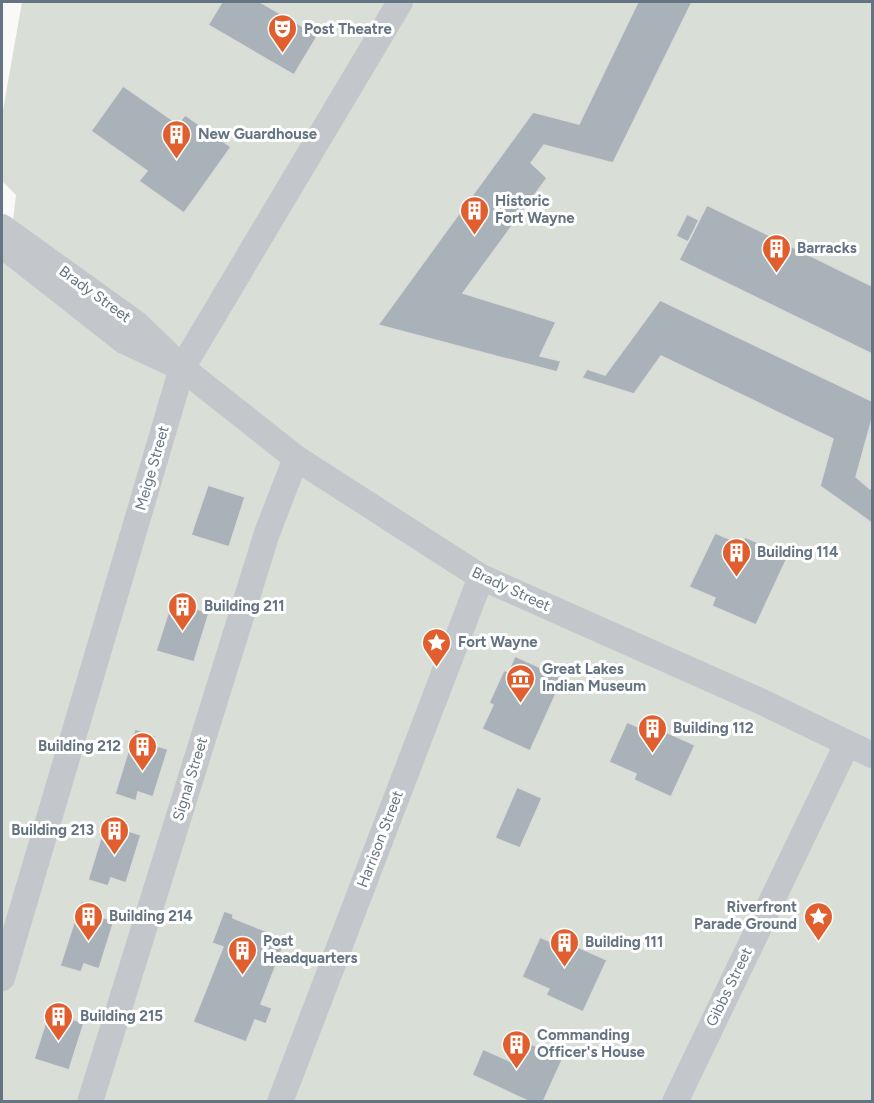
<svg xmlns="http://www.w3.org/2000/svg" width="874" height="1103" viewBox="0 0 874 1103" font-family="Figtree,sans-serif">
	<style>
		.green { fill: #d9ded6 }
		.building { fill: #a9b2b8; stroke: #dbdbd9; stroke-width: 1.5 }
		.lines { fill: none; stroke-linecap: round; stroke-linejoin: round }
		.minor { stroke: #c3c7cb; stroke-width: 26 }
		.labels { text-anchor: middle; dominant-baseline: central; stroke-width: 6; stroke-linejoin: round; paint-order: stroke }
		.poi-label { font-size: 15px; font-weight: bold; fill: #657482; stroke: #fff; text-anchor: start }
		.street-label { font-size: 15px; fill: #657482; stroke: #fff }
	</style>
	<rect width="100%" height="100%" fill="#f9f9f7"/>
	<polygon class="green" points="22,2 872,2 872,1101 2,1102 2,235 13,220 16,195 2,181 2,116"/>
	<g class="building">
		<polygon points="222,2 260,2 318,35 294,75 208,25"/>
		<polygon points="638,2 692,2 613,163 544,145 531,163 547,178 463,293 556,322 540,356 561,361 557,372 378,325 533,112 579,124"/>
		<polygon points="123,86 178,124 185,115 231,147 184,213 139,181 147,171 91,131"/>
		<polygon points="707,205 872,286 872,354 679,260"/>
		<polygon points="687,214 699,220 688,242 676,236"/>
		<polygon points="660,300 872,401 872,419 856,477 870,489 872,486 872,523 820,486 833,439 661,356 634,394 582,378 587,369 605,375"/>
		<polygon points="208,485 245,497 229,547 191,535"/>
		<polygon points="715,533 742,544 745,537 788,556 756,625 712,606 715,598 689,587"/>
		<polygon points="172,601 209,613 194,662 156,651"/>
		<polygon points="515,656 563,678 530,751 482,729 493,705 489,703 504,670 508,672"/>
		<polygon points="627,722 654,734 657,728 695,745 671,797 634,780 636,774 609,762"/>
		<polygon points="135,729 156,736 153,745 168,749 153,797 138,792 136,801 115,794"/>
		<polygon points="517,787 542,798 520,848 495,838"/>
		<polygon points="108,815 128,821 126,830 141,835 126,883 111,878 108,886 88,880"/>
		<polygon points="81,901 101,907 99,916 114,921 99,969 84,964 81,972 60,966"/>
		<polygon points="224,911 233,914 233,918 286,939 261,1004 272,1008 266,1024 255,1020 246,1042 193,1022 223,947 212,943"/>
		<polygon points="540,937 567,949 569,943 607,960 583,1012 546,995 549,989 522,977"/>
		<polygon points="49,1012 84,1023 69,1070 34,1059"/>
		<polygon points="524,1041 563,1058 543,1102 530,1102 472,1075 483,1049 514,1063"/>
	</g>
	<g class="lines">
		<g class="minor">
			<polyline points="2,227 137,324 168,354"/>
			<polyline points="2,245 124,341 182,368 296,458 481,577 760,701 872,755"/>
			<polyline points="2,978 182,368 400,2"/>
			<polyline points="90,1102 267,533 296,458"/>
			<polyline points="280,1102 481,577"/>
			<polyline points="675,1102 847,744"/>
		</g>
	</g>
	<defs>
		<symbol id="theatre-pin" viewBox="-11 -11 22 30"><path d="M0 17L-7.5 6A9.5 9.5 0 1 1 7.5 6Z" fill="#e15f2f" stroke="#fff"/><path d="M-5-5.5Q0-4 5-5.5V0Q5 5 0 6Q-5 5-5 0ZM-3.3-2.5H-1v1.5H-3.3ZM1-2.5H3.3v1.5H1ZM-2.8 1Q0 5.5 2.8 1Z" fill="#fff"/></symbol>
		<symbol id="building-pin" viewBox="-11 -11 22 30"><path d="M0 17L-7.5 6A9.5 9.5 0 1 1 7.5 6Z" fill="#e15f2f" stroke="#fff"/><path d="M-4-6H4V6H1V3H-1V6H-4ZM-2.5-4.3h1.7v1.8h-1.7ZM.8-4.3h1.7v1.8H.8ZM-2.5-1h1.7V.8h-1.7ZM.8-1h1.7V.8H.8Z" fill="#fff"/></symbol>
		<symbol id="sight-pin" viewBox="-11 -11 22 30"><path d="M0 17L-7.5 6A9.5 9.5 0 1 1 7.5 6Z" fill="#e15f2f" stroke="#fff"/><path d="M0-6L1.8-2.2L6-1.7L2.9 1.2L3.7 5.4L0 3.3L-3.7 5.4L-2.9 1.2L-6-1.7L-1.8-2.2Z" fill="#fff"/></symbol>
		<symbol id="museum-pin" viewBox="-11 -11 22 30"><path d="M0 17L-7.5 6A9.5 9.5 0 1 1 7.5 6Z" fill="#e15f2f" stroke="#fff"/><path d="M0-6L6-3V-2H-6V-3ZM-5-1h2V3h-2ZM-1-1h2V3h-2ZM3-1h2V3H3ZM-6 4H6V6H-6Z" fill="#fff"/></symbol>
	</defs>
	<g fill-rule="evenodd">
		<use href="#theatre-pin" x="266" y="12" width="33" height="45"/>
		<use href="#building-pin" x="160" y="118" width="33" height="45"/>
		<use href="#building-pin" x="458" y="194" width="33" height="45"/>
		<use href="#building-pin" x="760" y="232" width="33" height="45"/>
		<use href="#building-pin" x="720" y="536" width="33" height="45"/>
		<use href="#building-pin" x="166" y="590" width="33" height="45"/>
		<use href="#sight-pin" x="420" y="626" width="33" height="45"/>
		<use href="#museum-pin" x="504" y="662" width="33" height="45"/>
		<use href="#building-pin" x="636" y="712" width="33" height="45"/>
		<use href="#building-pin" x="126" y="730" width="33" height="45"/>
		<use href="#building-pin" x="98" y="814" width="33" height="45"/>
		<use href="#building-pin" x="72" y="900" width="33" height="45"/>
		<use href="#sight-pin" x="802" y="900" width="33" height="45"/>
		<use href="#building-pin" x="548" y="926" width="33" height="45"/>
		<use href="#building-pin" x="226" y="934" width="33" height="45"/>
		<use href="#building-pin" x="42" y="1000" width="33" height="45"/>
		<use href="#building-pin" x="500" y="1028" width="33" height="45"/>
	</g>
	<g class="labels">
		<g class="poi-label">
			<text x="304" y="29">Post Theatre</text>
			<text x="198" y="134">New Guardhouse</text>
			<text x="495" y="201">Historic<tspan x="495" dy="17">Fort Wayne</tspan></text>
			<text x="797" y="248">Barracks</text>
			<text x="757" y="552">Building 114</text>
			<text x="204" y="606">Building 211</text>
			<text x="458" y="642">Fort Wayne</text>
			<text x="542" y="669">Great Lakes<tspan x="542" dy="17">Indian Museum</tspan></text>
			<text x="673" y="728">Building 112</text>
			<text x="121" y="746" text-anchor="end">Building 212</text>
			<text x="94" y="830" text-anchor="end">Building 213</text>
			<text x="797" y="907" text-anchor="end">Riverfront<tspan x="797" dy="17">Parade Ground</tspan></text>
			<text x="109" y="916">Building 214</text>
			<text x="263" y="941">Post<tspan x="263" dy="17">Headquarters</tspan></text>
			<text x="585" y="942">Building 111</text>
			<text x="80" y="1016">Building 215</text>
			<text x="537" y="1035">Commanding<tspan x="537" dy="17">Officer's House</tspan></text>
		</g>
		<g class="street-label">
			<text transform="translate(95 294) rotate(36)">Brady Street</text>
			<text transform="translate(152 468) rotate(-74)">Meige Street</text>
			<text transform="translate(511 589) rotate(25)">Brady Street</text>
			<text transform="translate(190 779) rotate(-73)">Signal Street</text>
			<text transform="translate(380 839) rotate(-69)">Harrison Street</text>
			<text transform="translate(729 987) rotate(-64)">Gibbs Street</text>
		</g>
	</g>
	<rect width="874" height="1103" fill="none" stroke="#657482" stroke-width="6"/>
</svg>
